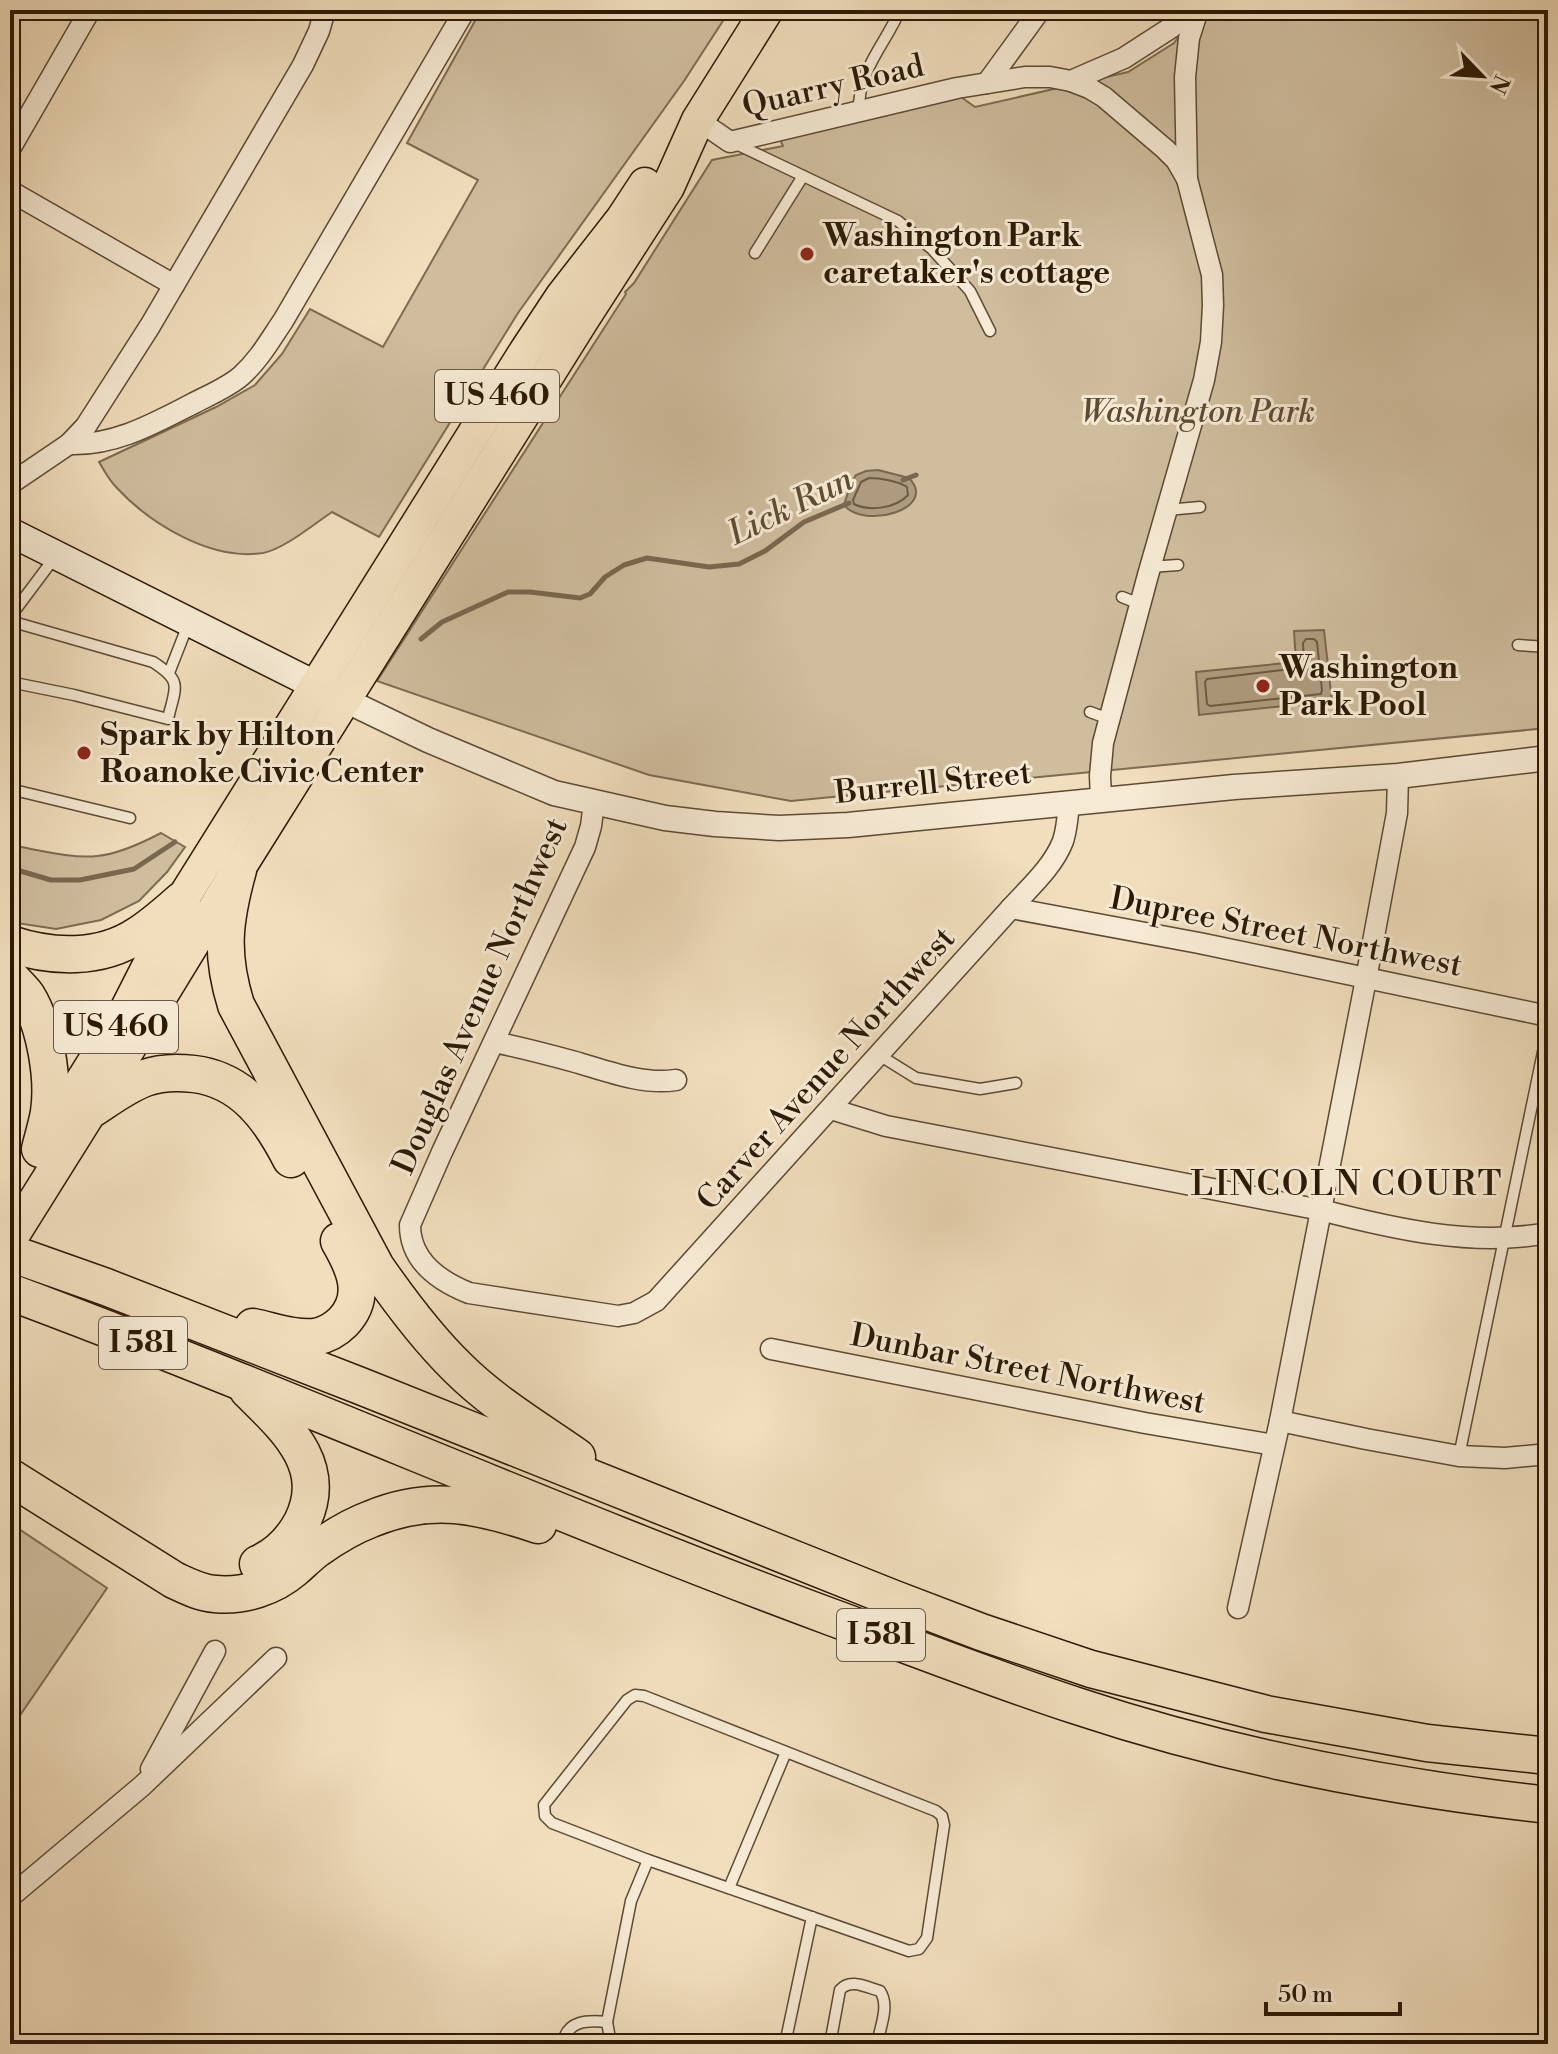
<svg xmlns="http://www.w3.org/2000/svg" width="1558" height="2054" viewBox="0 0 1558 2054" font-family="'Libre Bodoni',serif">
	<style>
		.green { fill: #cfbd9e; stroke: #7d6b52; stroke-width: 2 }
		.water { fill: #ae9b7f; stroke: #7a674f; stroke-width: 2 }
		.lines { fill: none; stroke-linecap: round; stroke-linejoin: round }
		.shore { stroke: #6c5a42; stroke-width: 2 }
		.stream { stroke: #7a674f; stroke-width: 5 }
		.service-casing { stroke: #5c4a34; stroke-width: 13 }
		.minor-casing { stroke: #5c4a34; stroke-width: 23 }
		.tertiary-casing { stroke: #5c4a34; stroke-width: 27 }
		.secondary-casing { stroke: #2b1906; stroke-width: 31 }
		.primary-casing { stroke: #2b1906; stroke-width: 35 }
		.trunk-casing { stroke: #2b1906; stroke-width: 35 }
		.motorway-casing { stroke: #2b1906; stroke-width: 39 }
		.service { stroke: #f6ead4; stroke-width: 10 }
		.minor { stroke: #f6ead4; stroke-width: 20 }
		.tertiary { stroke: #f6ead4; stroke-width: 24 }
		.secondary { stroke: #f6ead4; stroke-width: 28 }
		.primary { stroke: #f1debd; stroke-width: 32 }
		.trunk { stroke: #f1debd; stroke-width: 32 }
		.motorway { stroke: #f1debd; stroke-width: 36 }
		.poi-dot { fill: #8f2418; stroke: #f6ead4; stroke-width: 3 }
		.labels { text-anchor: middle; dominant-baseline: central; stroke-width: 6; stroke-linejoin: round; paint-order: stroke }
		.shield { fill: #f6ead4; stroke: #685844; stroke-width: 2 }
		.shield-label { font-size: 30px; font-weight: bold; fill: #2b1906 }
		.street-label { font-size: 32px; fill: #2b1906; stroke: #f6ead4 }
		.poi-label { font-size: 32px; font-weight: bold; fill: #2b1906; stroke: #f6ead4; text-anchor: start }
		.park-label { font-size: 32px; font-style: italic; fill: #5c4a34; stroke: #f6ead4 }
		.water-label { font-size: 34px; font-style: italic; fill: #5f4d36; stroke: #f6ead4 }
		.neighbourhood-label { font-size: 34px; letter-spacing: 2px; fill: #2b1906; stroke: #f6ead4 }
	</style>
	<rect width="100%" height="100%" fill="#f1debd"/>
	<filter id="stains"><feTurbulence type="fractalNoise" baseFrequency=".0025" numOctaves="4"/><feColorMatrix values="0 0 0 0 .2 0 0 0 0 .09 0 0 0 0 .02 0 0 0 .5 -.17"/></filter>
	<radialGradient id="worn" r=".72"><stop offset=".6" stop-color="#630" stop-opacity="0"/><stop offset="1" stop-color="#630" stop-opacity=".3"/></radialGradient>
	<g class="green">
		<path d="M481 10H730L684 81 518 313 379 537 332 512C314 524 284 549 263 553 211 561 150 524 116 487 109 480 104 470 99 462L216 407 255 385 282 354 310 309 383 347 478 180 407 143Z"/>
		<polygon points="1198,10 1548,10 1548,728 791,801 649,775 377,681 626,294 625,292 634,283 712,160 783,146 780,140 961,97 975,107 1128,72 1174,43"/>
		<path d="M161 833 185 847 167 872 139 901 101 920 56 929 10 922V845C35 849 72 859 97 856 119 854 142 843 161 833Z"/>
		<polygon points="10,1523 107,1588 10,1730"/>
	</g>
	<g class="water">
		<path d="M878 470 909 478C939 509 864 530 844 505L851 483 856 475 866 471Z"/>
		<polygon points="1324,630 1332,701 1199,715 1196,672 1296,662 1294,631"/>
	</g>
	<g class="lines">
		<g class="shore">
			<path d="M869 478C879 478 899 481 907 487L908 495C896 508 870 512 854 504L853 500 861 482Z"/>
			<polygon points="1306,639 1314,639 1317,642 1322,690 1321,694 1210,706 1207,704 1205,682 1207,679 1300,668 1304,662 1303,643"/>
		</g>
		<g class="stream">
			<polyline points="903,480 916,475"/>
			<polyline points="421,639 442,622 508,592 530,592 580,598 590,594 605,577 624,565 647,558 709,567 739,564 765,551 804,522 849,503"/>
			<polyline points="10,868 51,880 80,880 134,869 175,842"/>
		</g>
		<defs>
			<g id="service">
				<path d="M859 110C858 70 885 45 900 10"/>
				<polyline points="736,144 898,221 932,249 970,291 990,331"/>
				<polyline points="755,253 803,176"/>
				<polyline points="1167,510 1200,507"/>
				<polyline points="1150,567 1178,565"/>
				<polyline points="1122,597 1140,604"/>
				<polyline points="10,617 55,557"/>
				<path d="M10 621 153 662C184 682 175 687 168 719L74 695 10 682"/>
				<polyline points="1518,645 1548,647"/>
				<polyline points="169,673 189,622"/>
				<polyline points="1090,712 1109,719"/>
				<polyline points="10,789 130,818"/>
				<polyline points="879,1055 916,1078 980,1089 1016,1083"/>
				<polyline points="1543,1454 1548,1485"/>
				<polyline points="1459,1456 1548,1028"/>
				<polygon points="635,1695 644,1696 936,1811 942,1816 944,1825 927,1938 919,1949 909,1951 648,1860 552,1823 545,1816 544,1805 627,1700"/>
				<polyline points="729,1888 786,1752"/>
				<polyline points="607,2022 611,2044"/>
				<path d="M563 2044C566 2020 588 2020 607 2022L631 1901 648 1860"/>
				<polyline points="785,2044 812,1917"/>
				<path d="M830 2044 840 1990C850 1978 866 1987 880 1991 890 2006 880 2027 877 2044"/>
			</g>
			<g id="minor">
				<polyline points="1071,81 1089,88 1104,97 1165,149 1176,160 1187,179"/>
				<polyline points="987,83 1040,10"/>
				<polyline points="698,120 730,142 957,88 1025,77 1050,77 1071,81 1124,58 1172,27 1193,10"/>
				<polyline points="10,149 90,10"/>
				<polyline points="10,191 174,285"/>
				<path d="M69 444C114 446 153 424 192 404 209 395 227 388 241 376 259 360 270 340 283 321L465 10"/>
				<polyline points="10,484 69,444 86,426 150,326 303,65 319,31 325,10"/>
				<polyline points="1101,799 1100,776 1103,743 1148,575 1204,380 1211,342 1213,305 1212,275 1187,179 1185,77 1189,38 1198,10"/>
				<path d="M594 803 591 826 585 847 442 1152 410 1225C410 1261 439 1281 469 1293L618 1316 634 1313 656 1301 1011 908C1029 888 1053 867 1063 841 1067 829 1068 815 1069 802"/>
				<polyline points="1011,908 1199,943 1548,1016"/>
				<path d="M494 1042C523 1048 550 1055 579 1063 609 1072 644 1085 676 1080"/>
				<path d="M831 1109 886 1126 1321 1210C1394 1229 1473 1247 1548 1233"/>
				<polyline points="771,1349 1145,1423 1274,1445"/>
				<polyline points="1280,1421 1366,1439 1459,1456 1505,1458 1548,1454"/>
				<polyline points="1238,1608 1280,1421 1366,979 1397,813 1398,776"/>
				<polyline points="151,1769 215,1651"/>
				<polyline points="10,1897 142,1786 276,1658"/>
			</g>
			<polyline id="tertiary" points="345,700 428,740 554,793 665,818 715,824 779,828 848,825 1234,787 1398,776 1548,758"/>
			<polyline id="secondary" points="10,532 335,695"/>
			<g id="primary">
				<polyline points="92,1109 238,870 583,319 668,187 698,120 767,10"/>
				<polyline points="45,1140 125,1012 182,900 525,352 562,296 622,219 645,184"/>
			</g>
			<polyline id="trunk" points="10,1240 92,1109"/>
			<g id="motorway">
				<path d="M238 870C224 921 220 953 236 1005L376 1267C401 1303 427 1338 458 1368 493 1403 537 1429 577 1457"/>
				<path d="M10 944C52 958 100 960 138 935 154 925 168 912 182 900"/>
				<path d="M10 977C15 983 22 989 27 996 45 1025 54 1078 49 1112 47 1124 43 1137 40 1149"/>
				<path d="M92 1109C109 1098 126 1085 145 1078 161 1072 177 1072 194 1074 243 1080 270 1118 291 1159"/>
				<polyline points="10,1253 106,1287 363,1387 892,1598 981,1632 1091,1669 1266,1714 1427,1743 1548,1756"/>
				<path d="M10 1292C286 1395 555 1515 831 1617 913 1647 994 1679 1077 1706 1230 1757 1388 1787 1548 1805"/>
				<path d="M253 1327C273 1331 294 1339 315 1337 326 1335 335 1330 343 1322 368 1296 354 1267 339 1241"/>
				<path d="M248 1390C285 1427 330 1465 302 1522 292 1541 278 1555 258 1564"/>
				<path d="M10 1477 174 1580C187 1586 200 1593 215 1594 243 1597 273 1587 294 1569 302 1562 309 1555 317 1549 334 1537 352 1526 371 1519 431 1494 479 1505 538 1525"/>
			</g>
		</defs>
		<use href="#service" class="service-casing"/>
		<use href="#minor" class="minor-casing"/>
		<use href="#tertiary" class="tertiary-casing"/>
		<use href="#secondary" class="secondary-casing"/>
		<use href="#primary" class="primary-casing"/>
		<use href="#trunk" class="trunk-casing"/>
		<use href="#motorway" class="motorway-casing"/>
		<use href="#service" class="service"/>
		<use href="#minor" class="minor"/>
		<use href="#tertiary" class="tertiary"/>
		<use href="#secondary" class="secondary"/>
		<use href="#primary" class="primary"/>
		<use href="#trunk" class="trunk"/>
		<use href="#motorway" class="motorway"/>
	</g>
	<g class="poi-dot">
		<circle cx="807" cy="254" r="8"/>
		<circle cx="1263" cy="686" r="8"/>
		<circle cx="84" cy="753" r="8"/>
	</g>
	<g class="labels">
		<g class="shield">
			<rect x="435" y="370" width="124" height="52" rx="6"/>
			<rect x="54" y="1001" width="124" height="52" rx="6"/>
			<rect x="99" y="1317" width="88" height="52" rx="6"/>
			<rect x="837" y="1609" width="88" height="52" rx="6"/>
		</g>
		<g class="shield-label">
			<text x="497" y="396">US 460</text>
			<text x="116" y="1027">US 460</text>
			<text x="143" y="1343">I 581</text>
			<text x="881" y="1635">I 581</text>
		</g>
		<g class="street-label">
			<text transform="translate(833 86) rotate(-13)">Quarry Road</text>
			<text transform="translate(933 783) rotate(-6)">Burrell Street</text>
			<text transform="translate(1286 932) rotate(11)">Dupree Street Northwest</text>
			<text transform="translate(480 996) rotate(-66)">Douglas Avenue Northwest</text>
			<text transform="translate(826 1069) rotate(-48)">Carver Avenue Northwest</text>
			<text transform="translate(1028 1369) rotate(11)">Dunbar Street Northwest</text>
		</g>
		<g class="poi-label">
			<text x="823" y="236">Washington Park<tspan x="823" dy="37">caretaker's cottage</tspan></text>
			<text x="1279" y="668">Washington<tspan x="1279" dy="37">Park Pool</tspan></text>
			<text x="100" y="735">Spark by Hilton<tspan x="100" dy="37">Roanoke Civic Center</tspan></text>
		</g>
		<g class="park-label">
			<text x="1198" y="412">Washington Park</text>
		</g>
		<g class="water-label">
			<text transform="translate(791 507) rotate(-26)">Lick Run</text>
		</g>
		<g class="neighbourhood-label">
			<text x="1347" y="1185">LINCOLN COURT</text>
		</g>
	</g>
	<rect width="1558" height="2054" fill="none" stroke="#f1debd" stroke-width="40"/>
	<rect x="12" y="12" width="1534" height="2030" fill="none" stroke="#2b1906" stroke-width="4"/>
	<rect x="20" y="20" width="1518" height="2014" fill="none" stroke="#2b1906" stroke-width="2"/>
	<g transform="translate(1482 76) rotate(115)" stroke="#f6ead4" stroke-width="6" paint-order="stroke">
	<path d="M0-6L14 30L0 20L-14 30Z" fill="#2b1906"/>
	<text y="-12" font-size="22" font-weight="bold" text-anchor="middle" fill="#2b1906">N</text>
	</g>
	<path d="M1266 2002v12h134v-12" fill="none" stroke="#2b1906" stroke-width="4"/>
	<text x="1278" y="2002" font-size="24" fill="#2b1906" stroke="#f6ead4" stroke-width="6" paint-order="stroke">50 m</text>
	<rect width="100%" height="100%" filter="url(#stains)"/>
	<rect width="100%" height="100%" fill="url(#worn)"/>
</svg>
